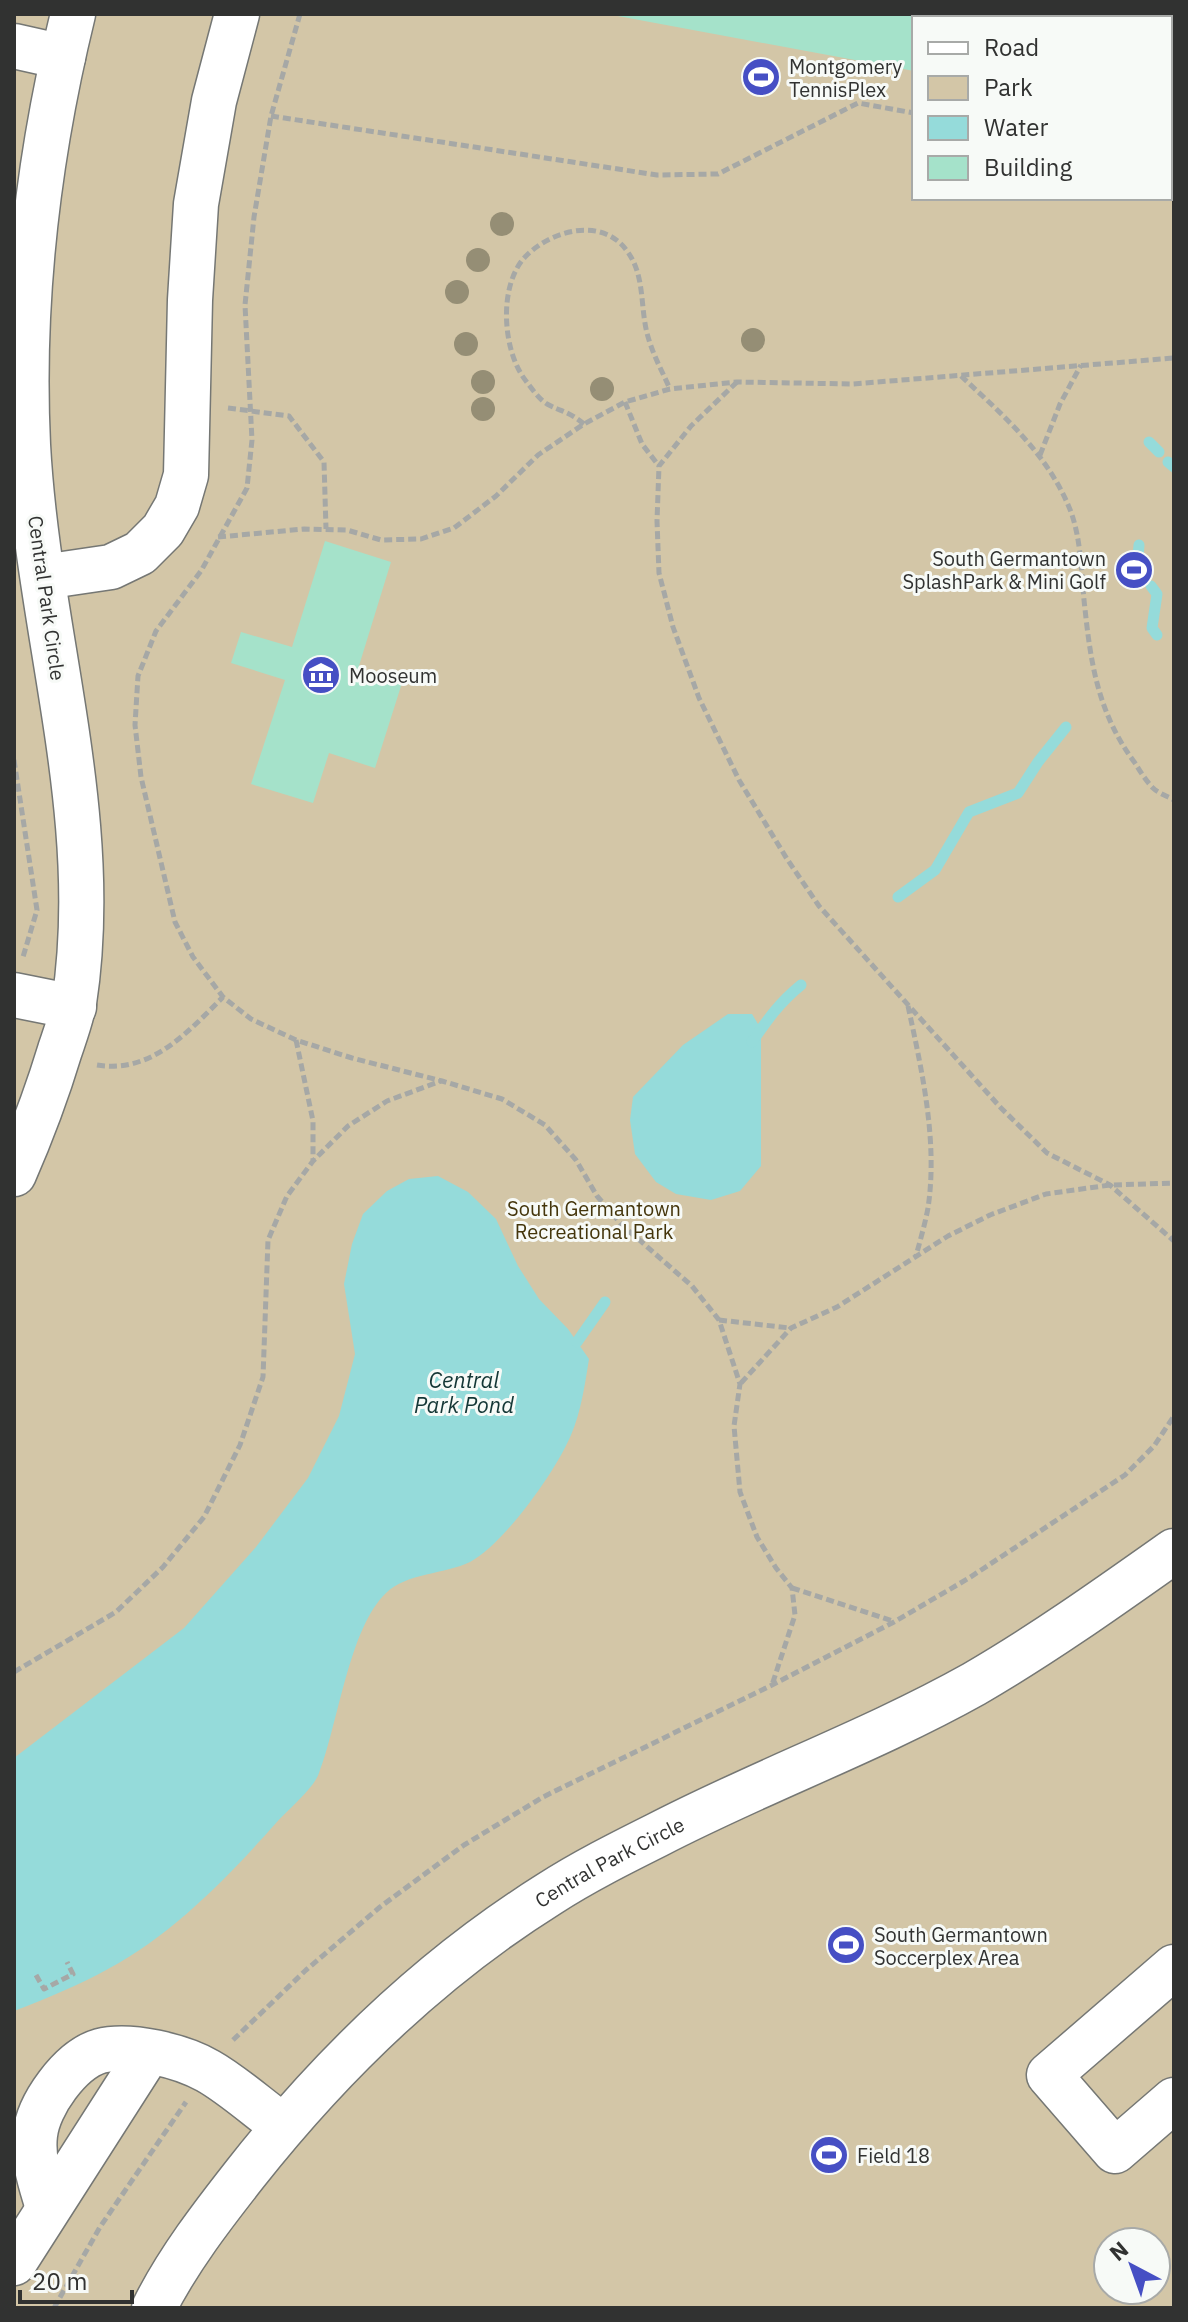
<svg xmlns="http://www.w3.org/2000/svg" width="1188" height="2322" viewBox="0 0 1188 2322" font-family="'IBM Plex Sans',sans-serif">
	<style>
		.green { fill: #d3c6a7; fill-rule: evenodd }
		.water { fill: #95dbda }
		.lines { fill: none; stroke-linecap: round; stroke-linejoin: round }
		.stream { stroke: #95dbda; stroke-width: 11 }
		.building { fill: #a5e2ca }
		.minor-casing { stroke: #757774; stroke-width: 47 }
		.path { stroke: #a6a8a6; stroke-width: 5; stroke-dasharray: 8 4; stroke-linecap: butt }
		.minor { stroke: #fff; stroke-width: 44 }
		.tree { fill: #958e75 }
		.labels { text-anchor: middle; dominant-baseline: central; stroke-width: 6; stroke-linejoin: round; paint-order: stroke }
		.poi-label { font-size: 20px; fill: #313231; stroke: #f7faf7; text-anchor: start }
		.street-label { font-size: 20px; fill: #313231; stroke: #f7faf7 }
		.park-label { font-size: 20px; fill: #44350b; stroke: #f7faf7 }
		.water-label { font-size: 22px; font-style: italic; fill: #133635; stroke: #f7faf7 }
	</style>
	<rect width="100%" height="100%" fill="#f7faf7"/>
	<path class="green" d="M14 14H1174V2308H14ZM914 18H1170V198H914ZM1108 2242H1156V2290H1108Z"/>
	<g class="water">
		<polygon points="728,1014 752,1014 761,1029 761,1166 740,1191 711,1200 676,1194 656,1182 635,1154 630,1120 633,1097 683,1045"/>
		<path d="M438 1176 468 1192 496 1219 518 1266 539 1299 568 1329 589 1359C585 1384 581 1412 571 1435 556 1471 504 1544 470 1562 446 1574 406 1573 386 1593 349 1628 338 1725 319 1773 314 1788 288 1810 276 1823 227 1878 173 1934 108 1969 79 1985 45 1999 14 2011V1758L184 1628 256 1547 308 1478 339 1416 355 1354 344 1284 352 1244 363 1214 387 1191 409 1179Z"/>
	</g>
	<g class="lines">
		<g class="stream">
			<polyline points="1149,442 1159,452"/>
			<polyline points="1168,462 1174,467"/>
			<polyline points="1139,545 1137,569 1144,578"/>
			<polyline points="1151,586 1157,594 1152,628 1157,635"/>
			<polyline points="898,897 935,870 969,812 1018,793 1038,762 1066,727"/>
			<path d="M752 1042C768 1019 779 1003 801 985"/>
			<polyline points="577,1342 605,1302"/>
		</g>
	</g>
	<g class="building">
		<polygon points="607,14 959,14 958,18 914,18 914,71"/>
		<polygon points="1033,14 1174,14 1174,133 1170,132 1170,18 1032,18"/>
		<polygon points="325,541 391,562 358,669 402,683 375,768 329,753 313,803 251,784 285,680 231,663 241,632 292,647"/>
	</g>
	<g class="lines">
		<defs>
			<g id="minor">
				<polyline points="14,46 63,57"/>
				<polyline points="43,577 111,567 140,553 163,530 177,506 186,475 190,300 196,204 214,101 237,14"/>
				<polyline points="14,995 74,1007"/>
				<path d="M14 1174C32 1133 47 1093 60 1050 65 1035 71 1019 74 1003 103 816 38 632 28 445 21 298 38 157 73 14"/>
				<polyline points="1174,1967 1049,2075 1115,2151 1174,2100"/>
				<path d="M48 2208C41 2184 32 2160 35 2135 38 2105 70 2060 100 2051 130 2043 182 2056 208 2071 233 2085 259 2109 283 2126"/>
				<polyline points="14,2263 149,2052"/>
				<path id="s1" d="M154 2308C178 2260 212 2216 245 2174 331 2065 431 1968 549 1894 583 1872 621 1853 657 1835 761 1781 872 1741 974 1684 1043 1644 1109 1597 1174 1551"/>
			</g>
		</defs>
		<use href="#minor" class="minor-casing"/>
		<g class="path">
			<polyline points="300,14 271,116 254,217 245,305 252,440 247,488 201,571 156,631 138,676 135,725 141,777 175,922 193,957 223,997 251,1019 296,1040 352,1058 442,1081 502,1099 545,1125 576,1160 597,1196 621,1224 692,1286 719,1320 740,1384 734,1426 740,1492 757,1537 776,1568 792,1588 795,1615 772,1685"/>
			<polyline points="271,116 657,175 718,174 858,103 914,113"/>
			<polyline points="1170,159 1174,160"/>
			<path d="M961 376C1004 416 1049 455 1071 512 1082 543 1081 576 1085 609 1091 666 1099 715 1135 763 1140 771 1146 781 1153 788 1158 793 1167 796 1174 800"/>
			<polyline points="737,382 691,426 659,466 657,521 659,573 673,627 699,698 739,780 787,859 819,906 1001,1108 1047,1153 1110,1185 1174,1241"/>
			<polyline points="625,402 642,444 659,466"/>
			<polyline points="228,408 289,416 324,462 326,529"/>
			<path d="M584 424C568 411 562 412 547 404 539 399 532 389 526 381 502 351 498 284 526 256 553 229 603 217 627 251 645 275 640 305 647 333 652 353 662 371 670 389"/>
			<polyline points="1040,455 1060,404 1081,365"/>
			<polyline points="218,537 304,529 347,530 381,540 421,539 454,528 496,496 538,455 584,424 625,402 670,389 737,382 853,384 1174,358"/>
			<polyline points="14,760 37,910 23,957"/>
			<path d="M908 1006C922 1071 938 1141 928 1208 925 1224 920 1241 916 1256"/>
			<polyline points="296,1040 313,1121 313,1160"/>
			<path d="M97 1065C151 1074 188 1032 223 997"/>
			<polyline points="719,1320 790,1328"/>
			<polyline points="741,1383 791,1328 837,1307 948,1236 990,1215 1046,1194 1110,1185 1174,1183"/>
			<polyline points="792,1588 893,1621"/>
			<polyline points="14,1672 116,1612 163,1567 204,1517 240,1445 263,1377 268,1240 287,1196 313,1161 348,1126 387,1101 441,1081"/>
			<polyline points="36,1975 44,1989 73,1974 67,1962"/>
			<polyline points="233,2040 306,1970 380,1907 464,1845 543,1797 772,1685 894,1622 969,1578 1125,1475 1154,1446 1174,1416"/>
			<polyline points="54,2308 100,2227 186,2102"/>
		</g>
		<use href="#minor" class="minor"/>
	</g>
	<g class="tree">
		<circle cx="502" cy="224" r="12"/>
		<circle cx="478" cy="260" r="12"/>
		<circle cx="457" cy="292" r="12"/>
		<circle cx="753" cy="340" r="12"/>
		<circle cx="466" cy="344" r="12"/>
		<circle cx="483" cy="382" r="12"/>
		<circle cx="602" cy="389" r="12"/>
		<circle cx="483" cy="409" r="12"/>
	</g>
	<defs>
		<symbol id="stadium-disc" viewBox="-11 -11 22 22"><circle r="9.5" fill="#464fc4" stroke="#f7faf7"/><path d="M0-5a6.5 5 0 1 0 0 10a6.5 5 0 1 0 0-10ZM-3.5-1.8h7v3.6h-7Z" fill="#fff"/></symbol>
		<symbol id="museum-disc" viewBox="-11 -11 22 22"><circle r="9.5" fill="#464fc4" stroke="#f7faf7"/><path d="M0-6L6-3V-2H-6V-3ZM-5-1h2V3h-2ZM-1-1h2V3h-2ZM3-1h2V3H3ZM-6 4H6V6H-6Z" fill="#fff"/></symbol>
	</defs>
	<g fill-rule="evenodd">
		<use href="#stadium-disc" x="739" y="55" width="44" height="44"/>
		<use href="#stadium-disc" x="1112" y="548" width="44" height="44"/>
		<use href="#museum-disc" x="299" y="653" width="44" height="44"/>
		<use href="#stadium-disc" x="824" y="1923" width="44" height="44"/>
		<use href="#stadium-disc" x="807" y="2133" width="44" height="44"/>
	</g>
	<g class="labels">
		<g class="poi-label">
			<text x="789" y="66">Montgomery<tspan x="789" dy="23">TennisPlex</tspan></text>
			<text x="1106" y="558" text-anchor="end">South Germantown<tspan x="1106" dy="23">SplashPark &amp; Mini Golf</tspan></text>
			<text x="349" y="675">Mooseum</text>
			<text x="874" y="1934">South Germantown<tspan x="874" dy="23">Soccerplex Area</tspan></text>
			<text x="857" y="2155">Field 18</text>
		</g>
		<g class="street-label">
			<text transform="translate(47 598) rotate(82)">Central Park Circle</text>
			<text stroke="none"><textPath href="#s1" startOffset="646">Central Park Circle</textPath></text>
		</g>
		<g class="park-label">
			<text x="594" y="1208">South Germantown<tspan x="594" dy="23">Recreational Park</tspan></text>
		</g>
		<g class="water-label">
			<text x="464" y="1379">Central<tspan x="464" dy="25">Park Pond</tspan></text>
		</g>
	</g>
	<rect width="1188" height="2322" fill="none" stroke="#313231" stroke-width="32"/>
	<rect x="912" y="16" width="260" height="184" fill="#f7faf7" stroke="#a8aaa8" stroke-width="2"/>
	<rect x="928" y="42" width="40" height="12" fill="#ffffff" stroke="#a8aaa8" stroke-width="2"/>
	<text x="984" y="56" font-size="24" fill="#313231">Road</text>
	<rect x="928" y="76" width="40" height="24" fill="#d3c6a7" stroke="#a8aaa8" stroke-width="2"/>
	<text x="984" y="96" font-size="24" fill="#313231">Park</text>
	<rect x="928" y="116" width="40" height="24" fill="#95dbda" stroke="#a8aaa8" stroke-width="2"/>
	<text x="984" y="136" font-size="24" fill="#313231">Water</text>
	<rect x="928" y="156" width="40" height="24" fill="#a5e2ca" stroke="#a8aaa8" stroke-width="2"/>
	<text x="984" y="176" font-size="24" fill="#313231">Building</text>
	<g transform="translate(1132 2266) rotate(319)"><circle r="38" fill="#f7faf7" stroke="#a8aaa8" stroke-width="2"/>
	<path d="M0-6L14 30L0 20L-14 30Z" fill="#464fc4"/>
	<text y="-12" font-size="22" font-weight="bold" text-anchor="middle" fill="#313231">N</text>
	</g>
	<path d="M20 2290v12h112v-12" fill="none" stroke="#313231" stroke-width="4"/>
	<text x="32" y="2290" font-size="24" fill="#313231" stroke="#f7faf7" stroke-width="6" paint-order="stroke">20 m</text>
</svg>
